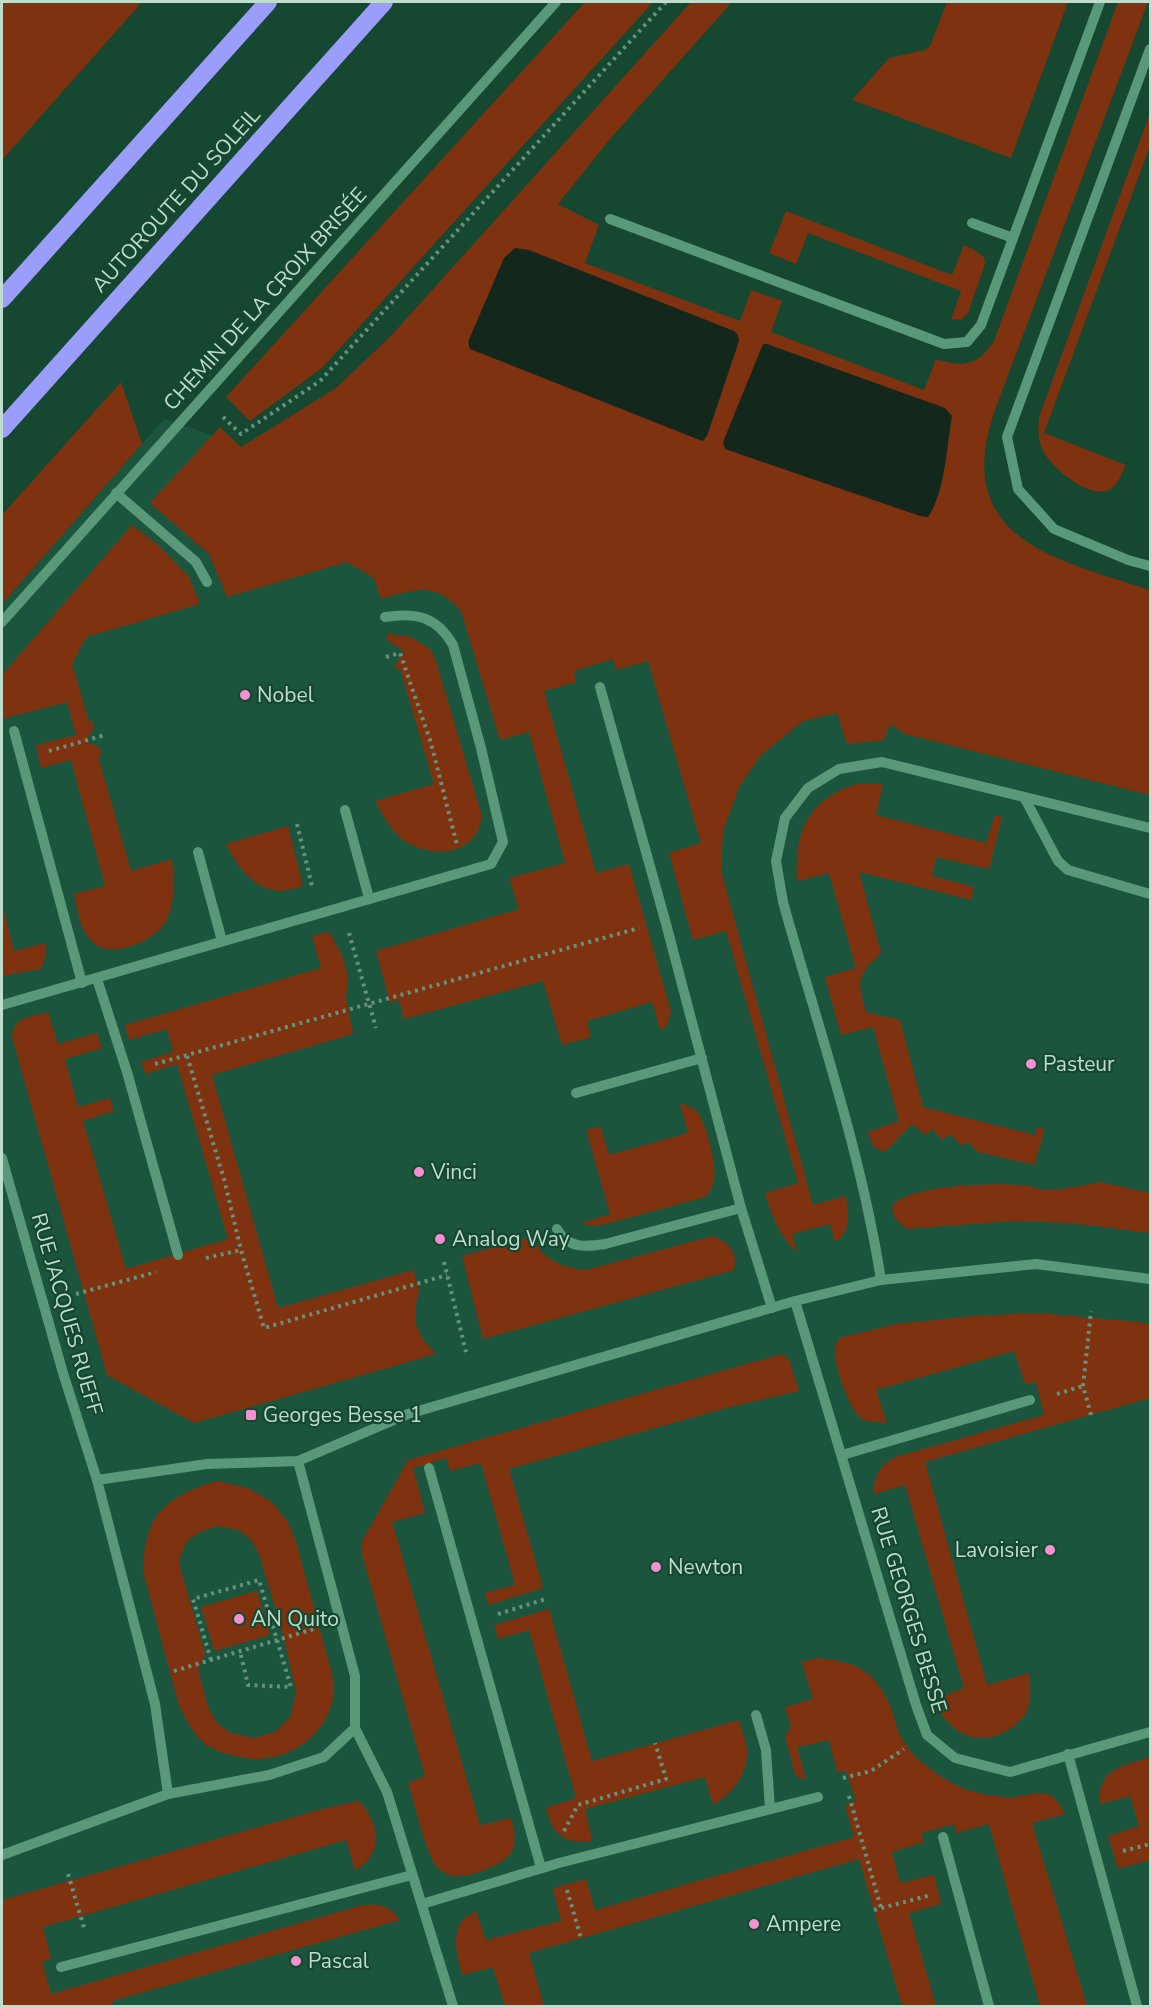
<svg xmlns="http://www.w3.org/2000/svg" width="1152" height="2008" viewBox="0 0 1152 2008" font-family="'Nunito Sans',sans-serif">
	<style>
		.built { fill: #1c553d }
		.green { fill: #7f3210; fill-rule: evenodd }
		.water { fill: #14271d }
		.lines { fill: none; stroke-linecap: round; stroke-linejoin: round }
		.path { stroke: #68917d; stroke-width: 4; stroke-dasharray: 3 4.5; stroke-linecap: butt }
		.minor { stroke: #599879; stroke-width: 10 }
		.highway { stroke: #9b9dfb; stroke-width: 18 }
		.poi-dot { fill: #f591d2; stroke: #154731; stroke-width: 2 }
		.labels { text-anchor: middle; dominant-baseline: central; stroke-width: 4.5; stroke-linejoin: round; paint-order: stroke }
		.street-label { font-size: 21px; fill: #beddcc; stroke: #154731 }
		.poi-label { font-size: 21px; fill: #beddcc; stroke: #154731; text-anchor: start }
	</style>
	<rect width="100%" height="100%" fill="#154731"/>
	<polygon class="built" points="164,419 212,435 385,535 1150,756 1150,2006 2,2006 2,604"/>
	<g class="green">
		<polygon points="2,2 142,2 2,160"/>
		<polygon points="585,2 653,2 322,368 250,421 226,397"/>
		<path d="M691 2H732L610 139 558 204 599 225 585 263 740 321 751 290 782 301 771 332 924 390 936 359C964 368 977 366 994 341L1118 2H1148L995 410C950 539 1055 559 1150 590V795L905 734 890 724 884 740 847 744 837 713 803 721 761 755 739 787 723 831 721 871 813 1205 846 1196C848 1213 852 1232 835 1242L830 1224 792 1234 797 1252C779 1236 772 1216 765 1193L798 1183 726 931 693 940 669 853 701 843 648 661 616 670 613 659 574 671 576 682 544 691 596 873 629 864 671 1012 666 1027 660 1030 652 1002 587 1021 591 1037 562 1045 543 981 404 1019 399 1000 390 1003 376 951 519 909 509 878 565 863 529 732 500 740 461 611C435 581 415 589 381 599L374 578 347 562 227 597 209 554 150 503 220 427 241 447 336 388 390 337Z"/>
		<polygon points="947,2 1068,2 1011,158 852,100 889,58 925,50 930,46"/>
		<path d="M1150 113V146L1044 433 1126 465C1122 472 1119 483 1112 488 1092 503 1050 467 1042 449 1038 438 1038 428 1039 417Z"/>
		<polygon points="786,211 952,275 964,245 973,249 984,257 985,264 968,313 962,319 951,320 961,291 808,233 796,264 769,253"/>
		<polygon points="121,382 142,444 2,604 2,515"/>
		<path d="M132 525 157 544 189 577 200 604 86 637 72 664 89 722 93 721 94 727 86 741 100 748 102 754 98 756 131 871 172 859C174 881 176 903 165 923 156 938 125 952 108 949 98 948 91 942 86 934 79 924 77 906 74 894L105 886 71 760 41 768 36 745 76 735 67 702 2 719V675Z"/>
		<path d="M390 634 411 637 430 649 435 658 482 816C481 820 480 826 478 830 464 858 426 856 403 840 390 830 383 815 375 801L434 784 400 669 396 670 395 666 404 651 388 641 386 635Z"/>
		<path d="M860 783H883L876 815 986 843 995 815 1002 817 989 869 936 857 932 876 974 887 971 900 859 872 881 953C856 977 857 980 866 1012L900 1020 923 1107 1035 1135 1037 1127 1045 1129 1034 1165 978 1152 967 1141 962 1146 950 1134 942 1140 932 1129 926 1135 912 1124 886 1151H882L873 1146 868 1132 899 1121 873 1027 841 1035 825 977 856 968 829 873 797 881C794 830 809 798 860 783Z"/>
		<path d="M288 826 303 886C296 888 287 891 279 891 252 888 237 866 226 844Z"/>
		<polygon points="2,903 14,951 45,943 46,954 41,969 2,976"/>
		<path d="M329 932 342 955 348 976 346 998 353 1034 212 1075 278 1308 413 1270 419 1290 415 1310 416 1325 423 1340 436 1354 194 1423 107 1375 12 1037C14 1016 31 1017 48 1012L58 1044 97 1033 102 1048 65 1059 78 1107 110 1098 114 1111 83 1121 126 1269 228 1239 177 1064 145 1074 141 1062 173 1052 167 1029 129 1040 125 1025 321 968 312 936Z"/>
		<path d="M680 1103C687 1105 696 1109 700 1116 707 1128 717 1167 714 1180 713 1187 709 1192 705 1197L606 1224 593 1226 581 1223 610 1214 586 1130 600 1126 609 1155 688 1133Z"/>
		<path d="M1101 1182 1150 1193V1233L1072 1223 1011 1221 907 1229 894 1217 892 1207C904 1184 1004 1182 1028 1186 1034 1187 1040 1190 1046 1190 1064 1190 1083 1185 1101 1182Z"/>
		<path d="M713 1236C729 1243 738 1252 734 1270L483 1339 462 1256 531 1237C543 1259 561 1268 586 1270Z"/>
		<path d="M1037 1313 1130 1321 1150 1324V1398L925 1462 987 1685 1029 1673C1030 1686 1032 1698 1027 1710 1026 1715 1022 1718 1019 1721 1001 1740 972 1745 952 1726 944 1719 938 1709 932 1700L964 1688 905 1485 874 1494C873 1476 880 1465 895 1457L1044 1415 1036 1382 1025 1384 1014 1351 876 1390 887 1423C880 1422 871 1423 864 1420 850 1414 832 1361 835 1347 836 1344 838 1341 839 1338L896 1324 973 1316Z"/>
		<path d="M782 1354 789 1360 799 1391 730 1407 509 1469 543 1588 488 1605 485 1593 515 1585 481 1463 450 1471 446 1458 413 1468 425 1513 392 1522 480 1825 511 1818C514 1829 518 1845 510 1854 502 1866 465 1879 452 1876 448 1875 442 1871 439 1869 427 1860 414 1800 408 1783L425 1776 361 1551V1543L408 1460Z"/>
		<path d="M217 1481 248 1488 270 1501 287 1520 296 1542 331 1670C332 1676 334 1682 334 1688 332 1736 284 1767 239 1757 227 1754 215 1751 205 1744 193 1734 186 1719 179 1706L143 1571C144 1515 166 1496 217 1481ZM217 1526 239 1530 251 1540 259 1554 282 1631 296 1691 291 1716 275 1732 253 1738 231 1733 218 1724 209 1709 198 1671 205 1653 179 1564C184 1537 193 1534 217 1526Z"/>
		<polygon points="257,1591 270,1635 214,1651 201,1607"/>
		<path d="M549 1609 592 1761 739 1720C741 1730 747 1742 747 1752 746 1776 733 1793 713 1805L705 1777 585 1809 592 1841C563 1843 553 1836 546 1808L576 1798 529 1630 498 1639 494 1625Z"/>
		<path d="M818 1658C853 1662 871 1667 888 1701 894 1713 895 1727 902 1739 910 1754 928 1768 942 1777 961 1790 983 1796 1007 1797 1033 1798 1049 1780 1065 1814L1032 1823 1087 2006H1040L989 1824 956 1833 954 1824 921 1833 924 1842 892 1852 900 1883 934 1875 941 1904 909 1913 936 2006H902L859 1859 529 1953 544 2006H505L493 1967 462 1975C458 1958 450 1933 464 1919 467 1916 473 1913 476 1911L486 1940 561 1921 553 1888 586 1879 595 1910 854 1837 845 1805 856 1801 846 1771 837 1772 829 1740 797 1747 806 1780 796 1776 795 1773 785 1737 791 1726 785 1707 813 1699 802 1662Z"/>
		<path d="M1150 1757V1861V1860L1118 1869 1108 1836 1139 1826 1130 1796 1100 1804C1096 1769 1123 1766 1150 1757Z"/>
		<path d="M359 1801C379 1823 385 1854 355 1870L346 1840 43 1927 51 1959 42 1962 51 1994 363 1905C381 1903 389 1906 400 1920L112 2001 113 2006H2V1900L322 1809Z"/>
	</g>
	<g class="water">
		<polygon points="515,248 529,250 734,331 738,335 739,341 707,436 703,441 697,439 470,349 468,342 504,258"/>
		<path d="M763 344H767L945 408 952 416C947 445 945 493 928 517L920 516 725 449 723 442Z"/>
	</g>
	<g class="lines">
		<g class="path">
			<polyline points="223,417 241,434 320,381 666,2"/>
			<polyline points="386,657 400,653 431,743 457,845"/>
			<polyline points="49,751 105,735"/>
			<polyline points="297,824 312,886"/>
			<polyline points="349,933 376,1028"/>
			<polyline points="187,1056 224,1179 241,1250 264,1328 447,1275"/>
			<polyline points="155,1064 639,928"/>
			<polyline points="206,1258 241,1250"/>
			<polyline points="444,1262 466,1352"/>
			<polyline points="76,1294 156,1272"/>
			<polyline points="1057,1394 1083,1386"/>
			<polyline points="1091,1415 1083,1386 1091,1311"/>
			<polyline points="498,1614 546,1599"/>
			<polyline points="211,1660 193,1599 259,1580 291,1687 248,1685 240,1651"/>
			<polyline points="174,1671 314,1629"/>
			<polyline points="843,1778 871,1771 904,1749"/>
			<polyline points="849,1796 881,1908"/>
			<polyline points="564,1831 578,1805 666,1779 655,1743"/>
			<polyline points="1123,1851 1150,1844"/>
			<polyline points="68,1874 85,1931"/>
			<polyline points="567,1890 581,1938"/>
			<polyline points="874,1910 931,1895"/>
		</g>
		<g class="minor">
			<polyline points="1150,49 1007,437 1018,489 1054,529 1128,560 1150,566"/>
			<polyline points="610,219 944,344 967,342 981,325 1100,2"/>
			<polyline points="972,223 1013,238"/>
			<polyline points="116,493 196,562 207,582"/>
			<polyline points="2,622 556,2"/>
			<polyline points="600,687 665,920 741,1208 772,1308"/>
			<polyline points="14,731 82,983"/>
			<polyline points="1024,797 1058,861 1068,870 1150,894"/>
			<polyline points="345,810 369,898"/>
			<polyline points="198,852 222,941"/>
			<polyline points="97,979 127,1072 178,1255"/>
			<path d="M2 1005 491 864 503 842 481 748 453 645C437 617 417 612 385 617"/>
			<polyline points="576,1093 702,1058"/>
			<polyline points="2,1158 63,1373 97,1480 155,1704 168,1794"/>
			<path d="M557 1229C568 1249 586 1247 605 1244L741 1208"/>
			<path d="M881 1280C861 1152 818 1027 783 902L776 861 785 818 808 788 839 769 882 762 1150 828"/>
			<polyline points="795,1301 916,1705 927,1735 955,1758 1010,1772 1150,1732"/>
			<polyline points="842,1455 1030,1400"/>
			<polyline points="429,1468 541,1868"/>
			<polyline points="97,1480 207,1464 298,1461 408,1414 795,1301 881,1280 1036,1264 1150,1279"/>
			<polyline points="756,1715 766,1750 770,1809"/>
			<polyline points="355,1728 387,1792 453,2006"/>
			<polyline points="1068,1754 1137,2006"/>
			<polyline points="943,1837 989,2006"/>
			<polyline points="2,1855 168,1794 269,1775 324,1757 355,1728 355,1676 298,1461"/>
			<polyline points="422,1904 559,1863 818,1797"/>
			<polyline points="61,1967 412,1875"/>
		</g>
		<g class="highway">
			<polyline points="2,299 268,2"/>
			<polyline points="2,429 384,2"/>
		</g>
	</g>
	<g class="poi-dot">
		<circle cx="245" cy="695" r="6"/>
		<circle cx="1031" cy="1064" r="6"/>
		<circle cx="419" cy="1172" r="6"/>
		<circle cx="440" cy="1239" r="6"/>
		<rect x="245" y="1409" width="12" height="12" rx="3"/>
		<circle cx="1050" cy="1550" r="6"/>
		<circle cx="656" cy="1567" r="6"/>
		<circle cx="239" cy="1619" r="6"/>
		<circle cx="754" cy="1924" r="6"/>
		<circle cx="296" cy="1961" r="6"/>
	</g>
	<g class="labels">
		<g class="street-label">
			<text transform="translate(176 200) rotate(-48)">AUTOROUTE DU SOLEIL</text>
			<text transform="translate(265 299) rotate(-48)">CHEMIN DE LA CROIX BRISÉE</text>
			<text transform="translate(67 1314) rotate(74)">RUE JACQUES RUEFF</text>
			<text transform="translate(909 1610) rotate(73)">RUE GEORGES BESSE</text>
		</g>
		<g class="poi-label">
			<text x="257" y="695">Nobel</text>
			<text x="1043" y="1064">Pasteur</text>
			<text x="431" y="1172">Vinci</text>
			<text x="452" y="1239">Analog Way</text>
			<text x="263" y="1415">Georges Besse 1</text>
			<text x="1038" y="1550" text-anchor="end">Lavoisier</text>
			<text x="668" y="1567">Newton</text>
			<text x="251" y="1619">AN Quito</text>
			<text x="766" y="1924">Ampere</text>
			<text x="308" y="1961">Pascal</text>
		</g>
	</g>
	<rect width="1152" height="2008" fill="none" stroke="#beddcc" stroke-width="6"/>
</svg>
